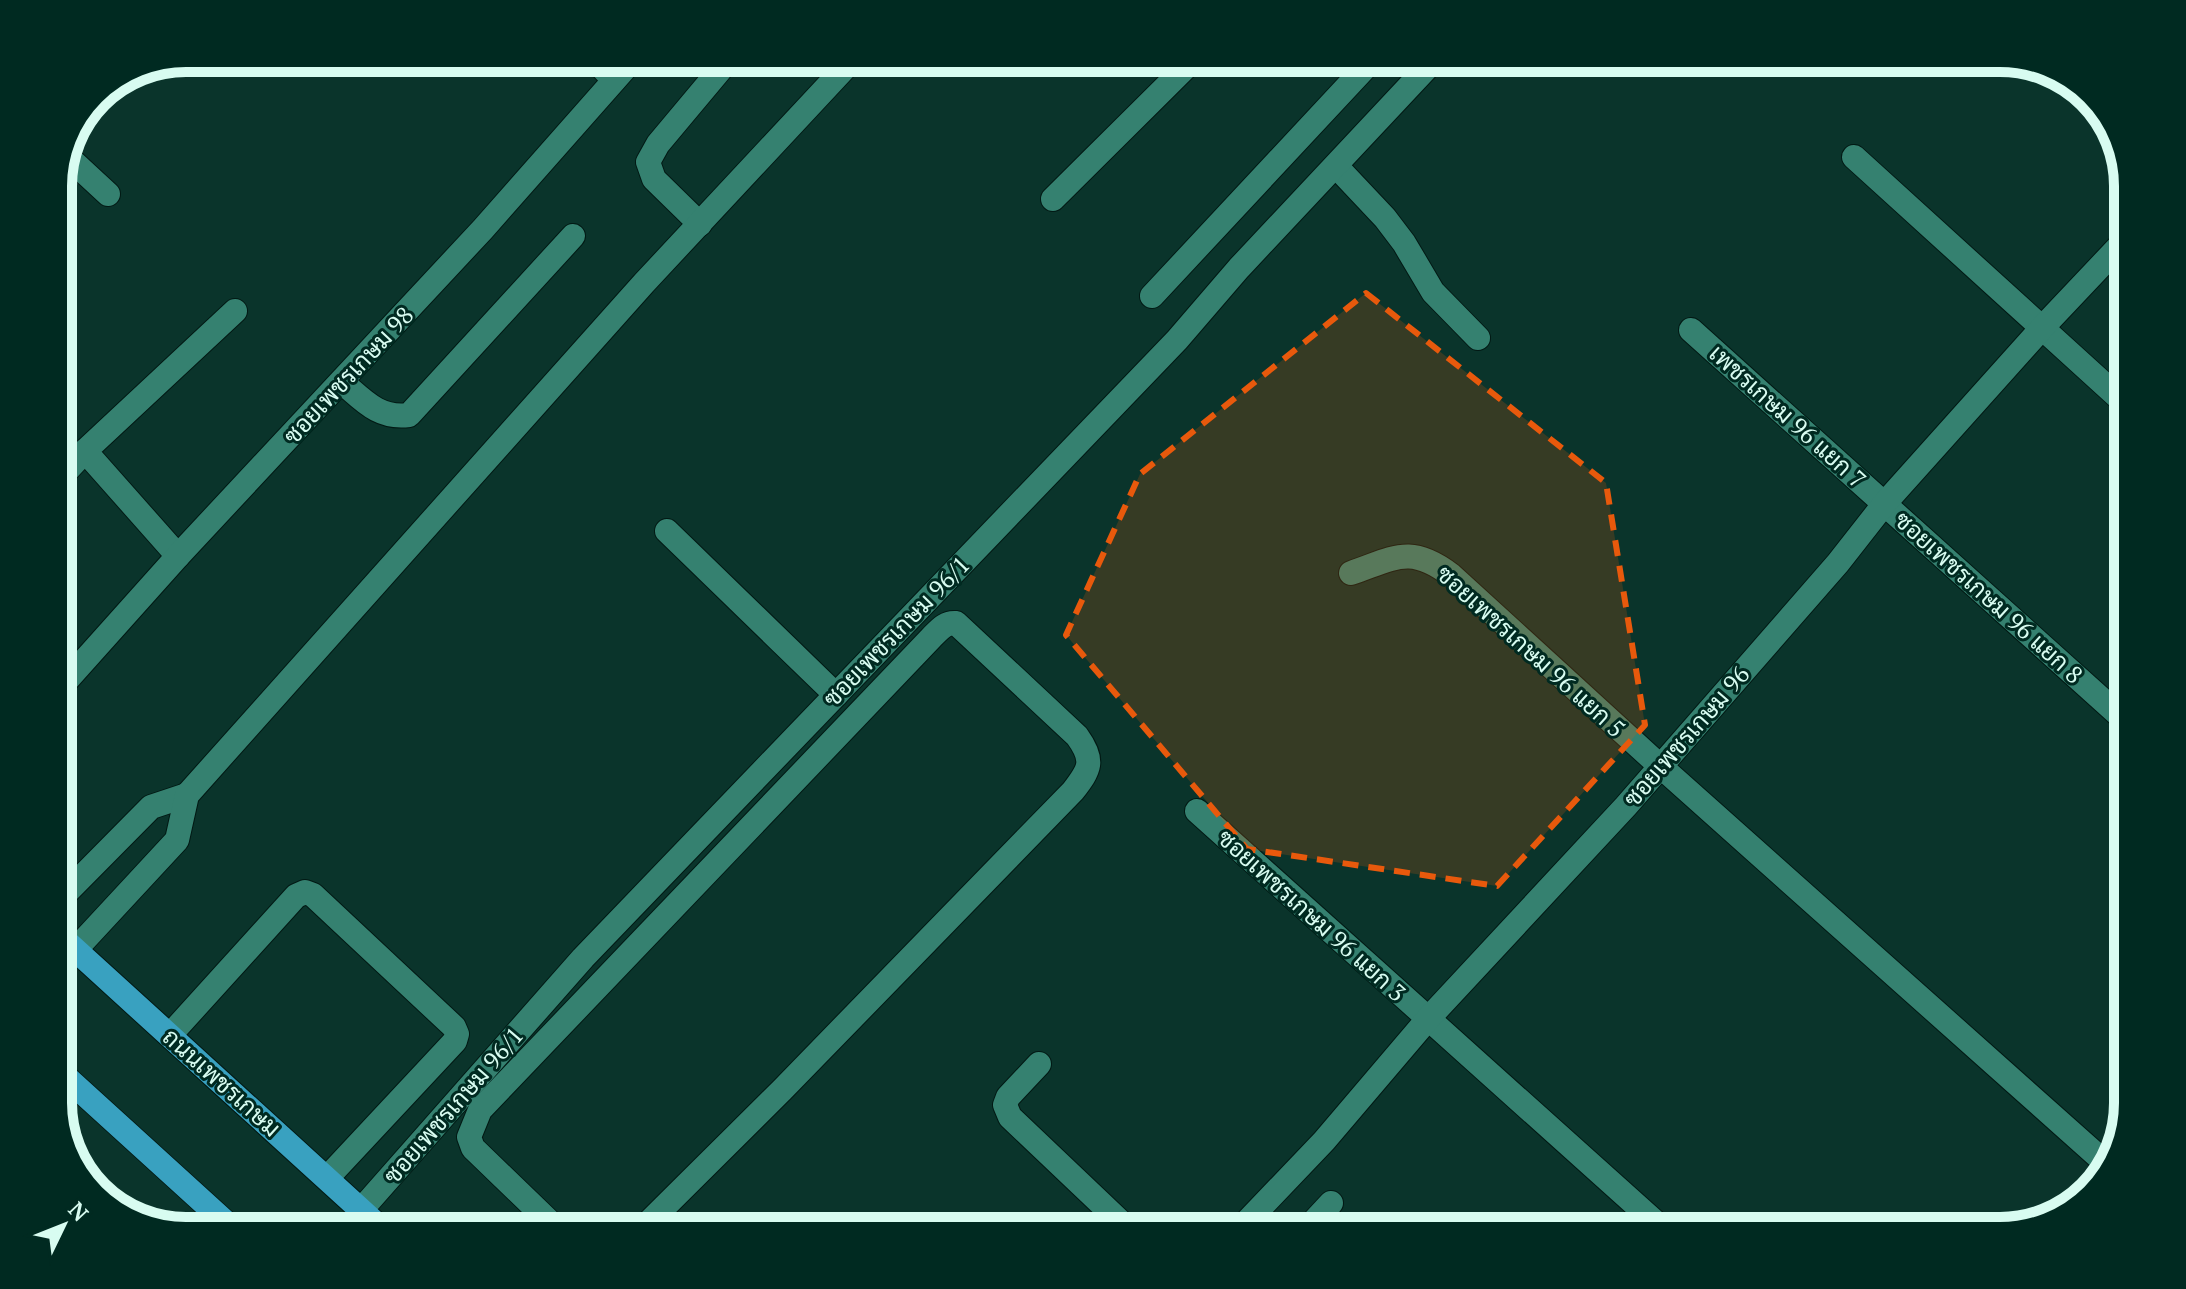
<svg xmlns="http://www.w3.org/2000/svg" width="2186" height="1289" viewBox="0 0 2186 1289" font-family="'PT Serif',Sarabun,serif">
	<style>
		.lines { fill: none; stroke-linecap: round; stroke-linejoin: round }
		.minor-casing { stroke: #021914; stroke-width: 26 }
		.major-casing { stroke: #021914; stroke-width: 26 }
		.minor { stroke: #358170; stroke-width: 24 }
		.major { stroke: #39a1c0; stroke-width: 24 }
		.marked { fill: #e8590c; fill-opacity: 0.2; stroke: #e8590c; stroke-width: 6; stroke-dasharray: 16 10; stroke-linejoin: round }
		.labels { text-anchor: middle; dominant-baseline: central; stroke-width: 6; stroke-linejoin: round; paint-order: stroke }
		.street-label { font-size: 24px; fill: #d8fcf1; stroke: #002a21 }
		.rim { fill: none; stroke: #d8fcf1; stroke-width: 10 }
	</style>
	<rect width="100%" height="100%" fill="#0a342b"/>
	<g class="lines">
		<defs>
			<g id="minor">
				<polyline points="593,58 614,80"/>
				<polyline points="68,157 108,194"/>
				<polyline points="1854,157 2128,406"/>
				<polyline points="1336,166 1385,218 1404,243 1433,292 1478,338"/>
				<polyline points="1053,199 1195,58"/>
				<polyline points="700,224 654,179 648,162 658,144 730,58"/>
				<polyline points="1152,296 1374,58"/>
				<polyline points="1691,330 2128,723"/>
				<path d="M342 382C364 401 379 419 409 415L573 236"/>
				<polyline points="58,480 85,451"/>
				<polyline points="667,531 836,695"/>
				<polyline points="178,556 85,451 235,311"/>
				<path d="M1351 573C1395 558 1410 544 1451 575L1659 765 2110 1167"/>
				<polyline points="58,690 178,556 483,229 634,58"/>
				<polyline points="1197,811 1665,1231"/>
				<polyline points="58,901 151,807 187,795"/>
				<polyline points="75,950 177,840 187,795 644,283 854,58"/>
				<polyline points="170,1035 296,896 305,892 313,895 454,1027 457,1034 455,1041 327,1178"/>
				<polyline points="1039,1064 1008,1097 1005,1105 1010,1117 1130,1231"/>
				<polyline points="361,1210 583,958 1177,340 1239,268 1436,58"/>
				<path d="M559 1231 473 1148 469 1137 480 1110 931 638C939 630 945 622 956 623L1077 736C1095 761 1090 769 1073 791L782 1090 640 1231"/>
				<polyline points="1238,1231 1324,1141 1427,1020 1626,806 1838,563 1885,503 2041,329 2128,237"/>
				<polyline points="1305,1231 1331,1203"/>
			</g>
			<g id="major">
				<polyline points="58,934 384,1231"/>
				<polyline points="58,1070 235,1231"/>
			</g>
		</defs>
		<use href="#minor" class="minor-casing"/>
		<use href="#major" class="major-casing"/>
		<use href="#minor" class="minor"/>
		<use href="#major" class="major"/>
	</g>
	<path class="marked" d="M1366 293 1606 483 1645 725 1497 886 1247 849 1066 635 1140 474Z"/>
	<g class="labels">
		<g class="street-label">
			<text transform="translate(348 375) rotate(-47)">ซอยเพชรเกษม 98</text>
			<text transform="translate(1788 416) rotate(42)">เพชรเกษม 96 แยก 7</text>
			<text transform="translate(1989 597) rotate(42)">ซอยเพชรเกษม 96 แยก 8</text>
			<text transform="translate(896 631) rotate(-46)">ซอยเพชรเกษม 96/1</text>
			<text transform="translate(1531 651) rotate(42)">ซอยเพชรเกษม 96 แยก 5</text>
			<text transform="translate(1686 736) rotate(-49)">ซอยเพชรเกษม 96</text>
			<text transform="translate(1312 915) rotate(42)">ซอยเพชรเกษม 96 แยก 3</text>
			<text transform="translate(222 1082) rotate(42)">ถนนเพชรเกษม</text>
			<text transform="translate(453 1105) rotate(-49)">ซอยเพชรเกษม 96/1</text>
		</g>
	</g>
	<path d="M0 0H2186V1289H0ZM186 72H2000A114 114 0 0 1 2114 186V1103A114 114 0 0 1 2000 1217H186A114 114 0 0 1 72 1103V186A114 114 0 0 1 186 72Z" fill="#002a21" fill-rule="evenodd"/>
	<path class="rim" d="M186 72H2000A114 114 0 0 1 2114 186V1103A114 114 0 0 1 2000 1217H186A114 114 0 0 1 72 1103V186A114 114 0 0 1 186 72Z"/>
	<g transform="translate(64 1225) rotate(47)" stroke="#002a21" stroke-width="6" paint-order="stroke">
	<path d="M0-6L14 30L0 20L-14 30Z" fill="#d8fcf1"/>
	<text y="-12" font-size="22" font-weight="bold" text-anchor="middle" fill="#d8fcf1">N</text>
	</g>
</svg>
